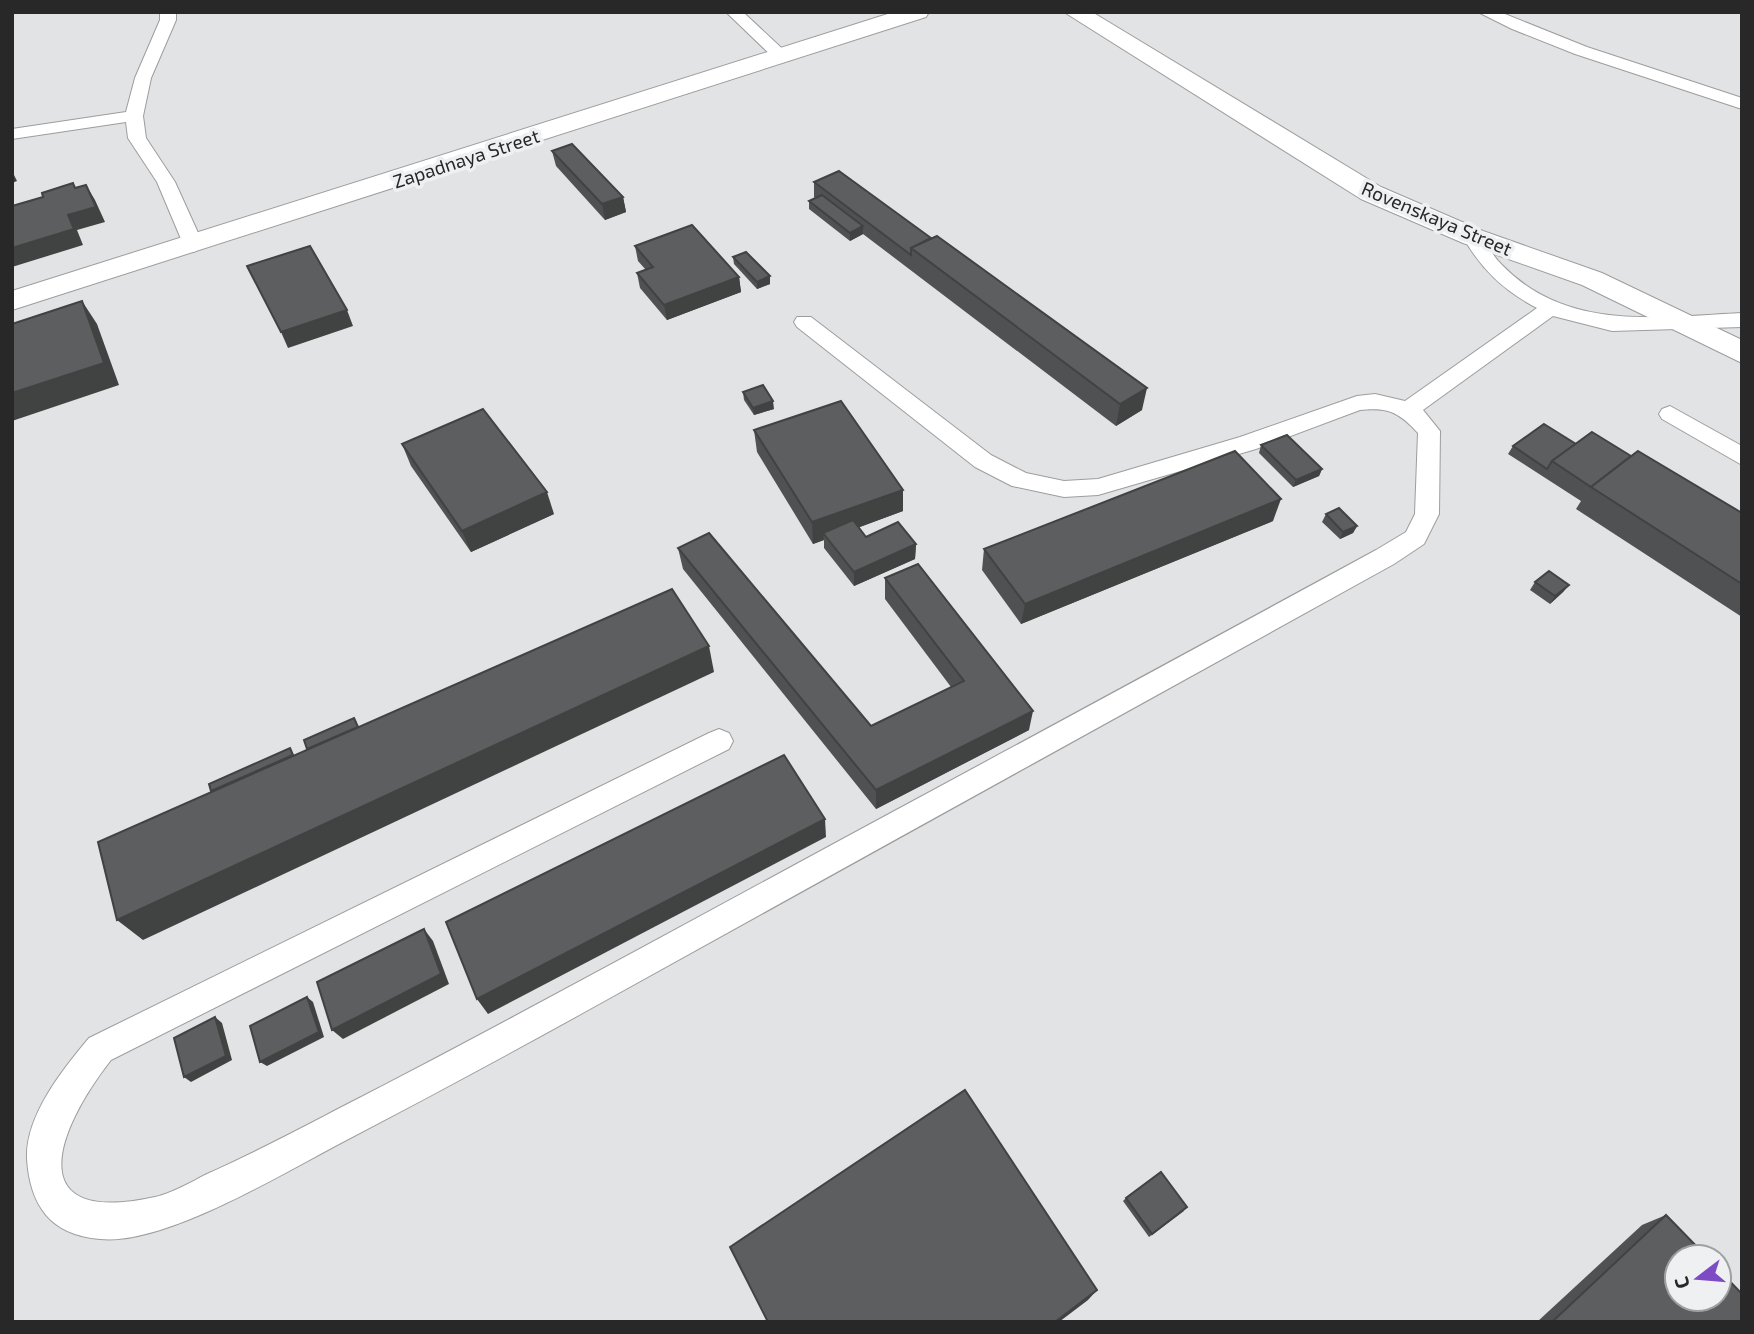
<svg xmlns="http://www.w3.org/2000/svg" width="1754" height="1334" viewBox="0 0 1754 1334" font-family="'Exo 2',sans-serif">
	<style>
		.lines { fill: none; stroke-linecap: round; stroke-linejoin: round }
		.service-casing { stroke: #9d9d9e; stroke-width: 2 }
		.minor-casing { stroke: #9d9d9e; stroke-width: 2 }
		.service { fill: #fff; fill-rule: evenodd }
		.minor { fill: #fff; fill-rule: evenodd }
		.wall { fill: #505152 }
		.shaded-wall { fill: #414242 }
		.building { fill: #5d5e5f; stroke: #414242; stroke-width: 2 }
		.labels { text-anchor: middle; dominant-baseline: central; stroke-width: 7; stroke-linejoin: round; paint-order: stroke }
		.far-street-label { font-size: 19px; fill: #282828; stroke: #eff0f1 }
	</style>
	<rect width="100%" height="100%" fill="#e2e3e4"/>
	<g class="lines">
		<defs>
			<g id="service">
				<polygon points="160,12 176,12 176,20 151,78 143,116 146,138 175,182 204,246 194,252 184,246 157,182 128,138 126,122 12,139 12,129 126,112 135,78 160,20"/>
				<polygon points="726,12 743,12 789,55 789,61 777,61"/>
				<polygon points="1478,12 1500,12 1587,47 1742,98 1742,109 1575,54 1512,29"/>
				<path d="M1473 231 1480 233C1487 244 1492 255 1501 264 1566 332 1657 317 1742 313V327L1612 331 1553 316 1423 410 1440 431 1439 514 1424 544 1394 564C1126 712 858 860 590 1009 507 1055 423 1100 339 1144 282 1174 163 1246 100 1239 50 1235 30 1205 27 1159 25 1116 63 1069 89 1038L709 733 719 729 729 733 733 741 729 749 111 1060C56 1130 19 1227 155 1197 173 1193 191 1182 207 1174 261 1150 314 1121 367 1094 554 997 740 894 926 794 1076 713 1226 632 1376 550L1406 532 1415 514 1418 433C1399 412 1388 407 1360 410L1256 449 1098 495 1064 497 1012 486 975 467 797 327 794 322 797 317H811L991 455 1026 473 1064 481 1098 479 1240 437 1357 396 1375 394 1405 401 1537 308C1504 291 1481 269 1463 237Z"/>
				<polygon points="1670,406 1742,446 1742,465 1662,419 1659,414 1662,409"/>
			</g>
			<g id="minor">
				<polygon points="894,12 929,12 926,17 12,310 12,291"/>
				<polygon points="1064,12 1092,12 1381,187 1483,231 1602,273 1742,340 1742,363 1582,285 1463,243 1361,199"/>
			</g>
		</defs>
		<use href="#service" class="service-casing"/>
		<use href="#minor" class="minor-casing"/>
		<use href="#service" class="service"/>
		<use href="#minor" class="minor"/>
	</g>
	<g class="wall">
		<polygon points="552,151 623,197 626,212 605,220 556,166"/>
		<polygon points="839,171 1142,410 1116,426 863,234 850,241 809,209 809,201 816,198 814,197 814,182"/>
		<polygon points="635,246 739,277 741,292 667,320 640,288 637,273 646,270 638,261"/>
		<polygon points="733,257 770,284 757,289 734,264"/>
		<polygon points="743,392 774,409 754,415 744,400"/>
		<polygon points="754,430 903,490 903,511 859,527 866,537 916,544 915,559 854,586 824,548 824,540 813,544 757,452"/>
		<polygon points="402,444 554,514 471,552 411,466"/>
		<polygon points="1576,444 1631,456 1742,513 1742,617 1576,509 1581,501 1508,454 1513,446"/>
		<polygon points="1261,445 1322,469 1319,476 1293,487 1259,453"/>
		<polygon points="1326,514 1357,526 1353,533 1340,539 1322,522"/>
		<polygon points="1273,521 1021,624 982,570 984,549"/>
		<polygon points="678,548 871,726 951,687 885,599 885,578 1029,730 876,809 683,569"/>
		<polygon points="1535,582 1569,585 1563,592 1550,604 1530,590"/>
		<polygon points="1126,1198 1184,1211 1149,1237 1123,1201"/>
		<polygon points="1666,1215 1742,1322 1537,1322 1642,1225"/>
	</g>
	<g class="shaded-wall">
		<polygon points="12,171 17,181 12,183"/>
		<polygon points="86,185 95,200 105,222 77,230 83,245 12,267 12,248"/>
		<polygon points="623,197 626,212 605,220 602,204"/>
		<polygon points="863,226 863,234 850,241 850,233"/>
		<polygon points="770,276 770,284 757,289 757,282"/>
		<polygon points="739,277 741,292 667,320 664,305"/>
		<polygon points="82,301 97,324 119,385 12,421 12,393"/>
		<polygon points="347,310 353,326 288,348 281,332"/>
		<polygon points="1147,388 1142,410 1116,426 1120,404"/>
		<polygon points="773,401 774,409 754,415 753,408"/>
		<polygon points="1322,469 1319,476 1293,487 1296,480"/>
		<polygon points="903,490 903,511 828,539 823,533 824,540 813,544 812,522"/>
		<polygon points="547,492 554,514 471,552 462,531"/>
		<polygon points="1281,499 1273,521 1021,624 1025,604"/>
		<polygon points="1357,526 1353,533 1340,539 1343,532"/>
		<polygon points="916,544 915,559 854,586 854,572"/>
		<polygon points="1569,585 1563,592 1550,604 1555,596"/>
		<polygon points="709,646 714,672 143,940 117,920"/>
		<polygon points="1033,711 1029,730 876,809 876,790"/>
		<polygon points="825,819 826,837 488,1014 477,999"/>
		<polygon points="424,929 433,941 449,984 343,1039 332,1030"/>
		<polygon points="307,997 313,1002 324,1037 267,1066 260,1062"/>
		<polygon points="215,1017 222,1023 232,1060 191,1082 184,1077"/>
		<polygon points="1097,1290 1088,1300 1059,1322 1055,1322"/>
	</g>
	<g class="building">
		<polygon points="572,144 623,197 602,204 552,151"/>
		<polygon points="839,171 931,238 911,248 911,255 814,182"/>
		<polygon points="73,183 75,188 86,185 96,207 68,215 74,229 12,248 12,206 43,197 42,193"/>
		<polygon points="822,195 863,226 850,233 809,201"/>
		<polygon points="692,225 739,277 664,305 637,273 653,267 635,246"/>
		<polygon points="937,236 1147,388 1120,404 911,248"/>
		<polygon points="310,246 347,310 281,332 247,266"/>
		<polygon points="746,252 770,276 757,282 733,257"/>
		<polygon points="82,301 104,363 12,393 12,324"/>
		<polygon points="763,385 773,401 753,408 743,392"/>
		<polygon points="841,401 903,490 812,522 754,430"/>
		<polygon points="483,409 547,492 462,531 402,444"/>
		<polygon points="1544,424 1576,444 1552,461 1547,469 1513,446"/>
		<polygon points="1592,432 1631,456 1591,487 1552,461"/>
		<polygon points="1287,435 1322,469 1296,480 1261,445"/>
		<polygon points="1235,451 1281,499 1025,604 984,549"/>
		<polygon points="1638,451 1742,513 1742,584 1591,487"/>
		<polygon points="1339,508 1357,526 1343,532 1326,514"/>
		<polygon points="853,520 866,537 898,522 916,544 854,572 823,533"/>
		<polygon points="709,533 871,726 964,681 885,578 918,564 1033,711 876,790 678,548"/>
		<polygon points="1549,571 1569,585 1555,596 1535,582"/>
		<polygon points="672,589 709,646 117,920 98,842"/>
		<polygon points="354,718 358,727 307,749 304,740"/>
		<polygon points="290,748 293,755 211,791 209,784"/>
		<polygon points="784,755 825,819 477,999 446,922"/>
		<polygon points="424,929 441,974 332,1030 317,982"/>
		<polygon points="307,997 319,1032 260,1062 250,1026"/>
		<polygon points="215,1017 226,1056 184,1077 174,1038"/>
		<polygon points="965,1090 1097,1290 1055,1322 768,1322 730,1247"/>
		<polygon points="1161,1172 1187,1207 1152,1234 1126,1198"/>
		<polygon points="1666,1215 1707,1257 1677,1257 1677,1299 1719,1299 1719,1270 1742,1294 1742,1322 1552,1322"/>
	</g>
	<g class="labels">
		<g class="far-street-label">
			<text transform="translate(466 158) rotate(-18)">Zapadnaya Street</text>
			<text transform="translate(1437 218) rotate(23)">Rovenskaya Street</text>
		</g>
	</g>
	<rect width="1754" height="1334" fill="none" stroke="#282828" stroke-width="28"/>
	<g transform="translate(1698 1278) rotate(254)"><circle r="33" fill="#eff0f1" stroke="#9fa0a1" stroke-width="2"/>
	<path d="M0-5L12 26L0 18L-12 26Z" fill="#7d4cc4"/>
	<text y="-10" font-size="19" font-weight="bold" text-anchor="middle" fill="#282828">С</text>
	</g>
</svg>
